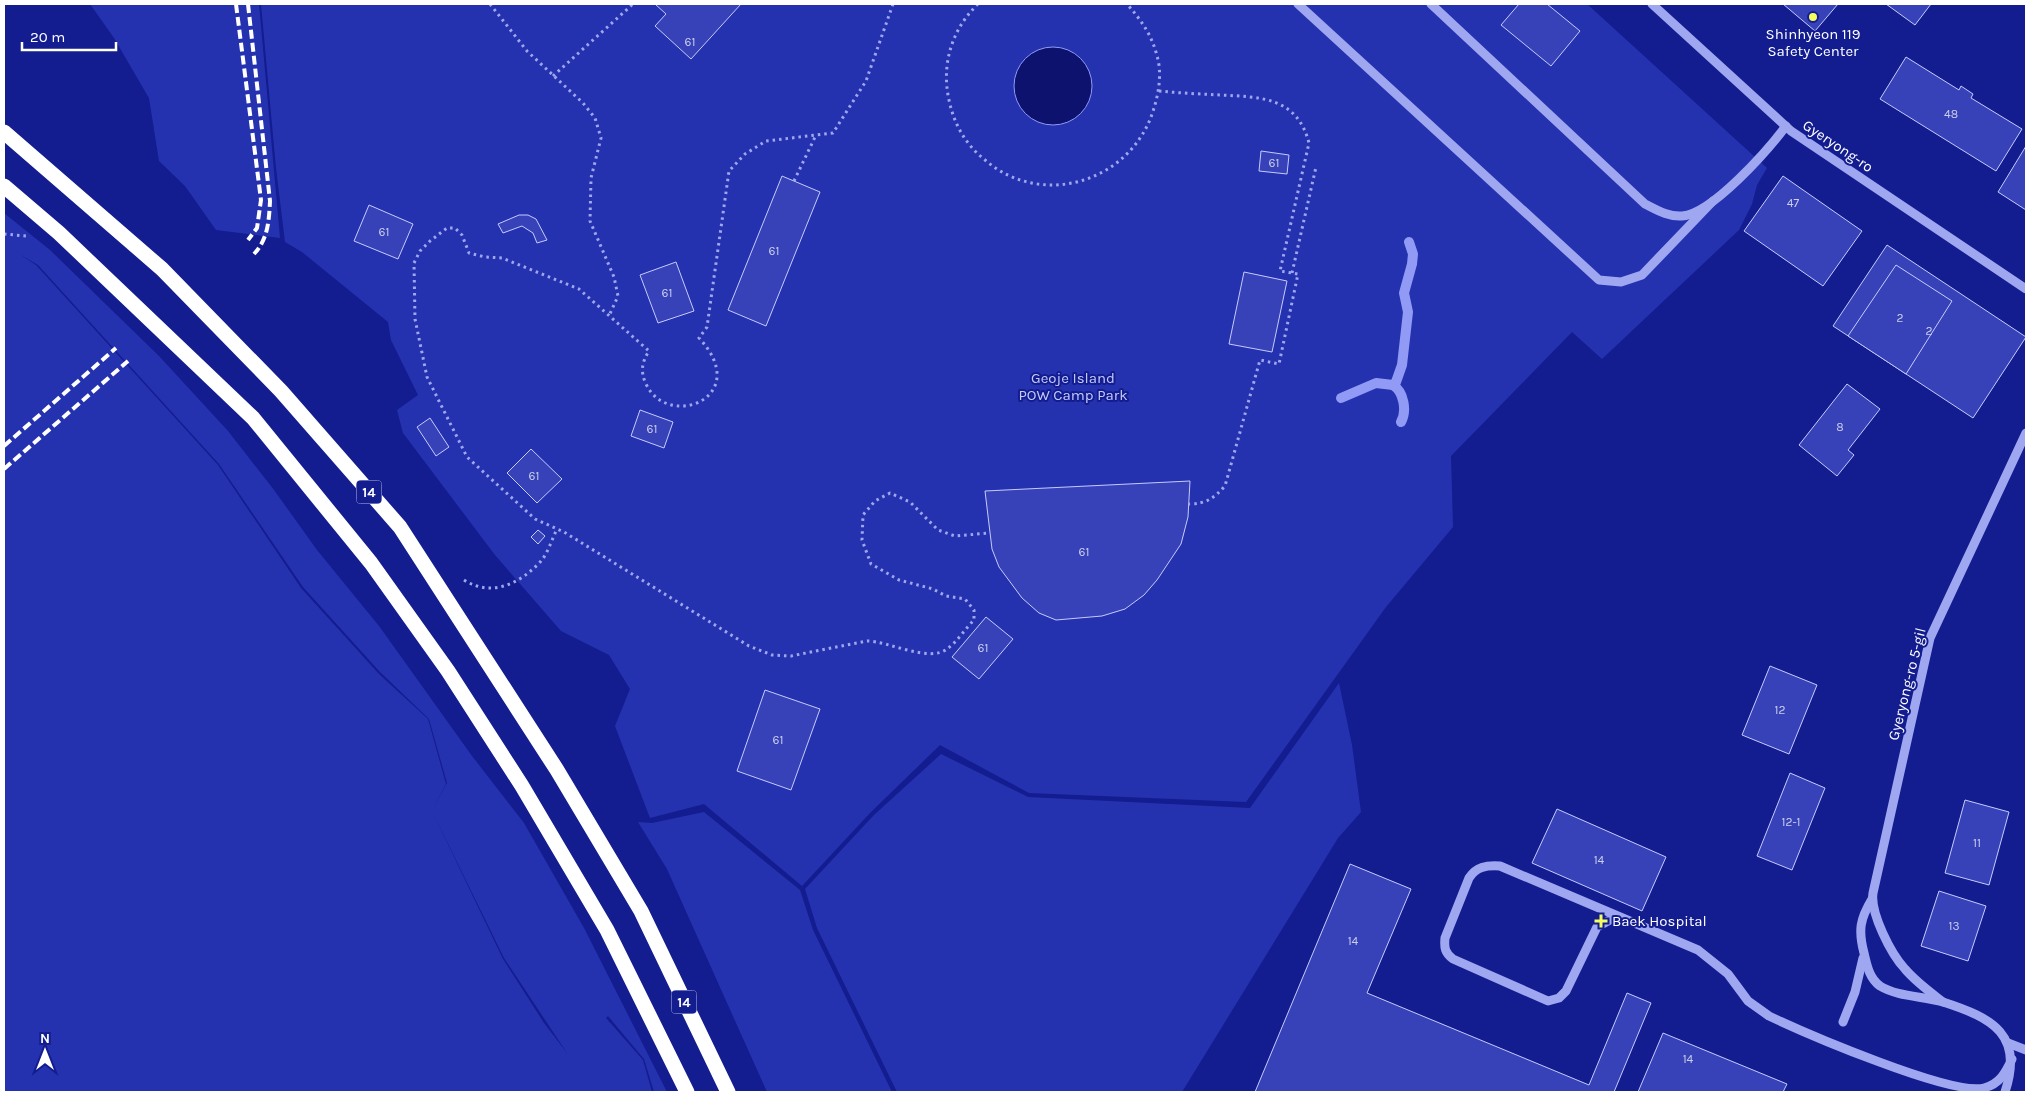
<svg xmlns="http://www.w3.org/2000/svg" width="2030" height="1096" viewBox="0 0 2030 1096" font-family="Karla,sans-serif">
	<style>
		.green { fill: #2532b0; fill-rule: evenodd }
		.water { fill: #0c126d; stroke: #919bf5 }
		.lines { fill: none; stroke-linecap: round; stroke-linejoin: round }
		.stream { stroke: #919bf5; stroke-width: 10 }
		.building { fill: #3742b8; stroke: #c6cbfc }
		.path { stroke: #9fa7f1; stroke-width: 3; stroke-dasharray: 2.5 4; stroke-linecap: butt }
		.minor { stroke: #9fa7f1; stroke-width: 9 }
		.highway { stroke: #fff; stroke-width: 15 }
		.rail { stroke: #fff; stroke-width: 4; stroke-dasharray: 9 4; stroke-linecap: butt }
		.poi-dot { fill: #f4ff5f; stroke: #131d90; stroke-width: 2 }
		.labels { text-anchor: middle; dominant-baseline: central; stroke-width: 4; stroke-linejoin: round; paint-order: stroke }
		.number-label { font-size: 12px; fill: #cdd0ed }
		.shield { fill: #131d90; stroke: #b8bbde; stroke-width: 1 }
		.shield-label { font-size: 14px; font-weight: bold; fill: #fff }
		.poi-label { font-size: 15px; fill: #fff; stroke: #131d90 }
		.street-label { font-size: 15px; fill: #fff; stroke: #131d90 }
		.park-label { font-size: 15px; fill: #c6cbfc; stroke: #131d90 }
	</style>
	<rect width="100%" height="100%" fill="#131d90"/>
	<g class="green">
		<polygon points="90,4 259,4 280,238 216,230 185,186 159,161 149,98 114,38"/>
		<polygon points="261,4 1587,4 1767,168 1757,185 1752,204 1739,230 1602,359 1572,332 1451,456 1453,527 1386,607 1246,802 1029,793 940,745 870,813 802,886 704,804 650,818 615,726 630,689 609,655 561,631 495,555 403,433 397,410 418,395 391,340 388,322 302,252 285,242 276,168"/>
		<path d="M4 213 50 250 159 356 228 431 274 490 317 550 379 626 472 756 524 823 584 928 667 1092H654L644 1059 608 1016 606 1018 643 1060 652 1092H4ZM19 254 38 265 219 464 303 587 380 672 429 719 447 783 432 811 504 958 567 1053 544 1023 503 959 432 811 446 784 428 719 379 674 301 588 218 465 36 265Z"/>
		<polygon points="1339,683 1352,745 1361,812 1338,838 1182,1092 897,1092 817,928 805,889 874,815 941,754 1028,797 1250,808"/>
		<polygon points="704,812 800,890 813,930 892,1092 767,1092 667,869 638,822 652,823"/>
	</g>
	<circle class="water" cx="1053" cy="86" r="39"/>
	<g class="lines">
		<g class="stream">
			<polyline points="1341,398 1376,383 1393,385"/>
			<path d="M1401 422C1407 411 1404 392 1393 385L1396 382 1402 365 1408 312 1404 293 1412 264 1413 254 1409 242"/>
		</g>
	</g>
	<g class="building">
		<polygon points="655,4 741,4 691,59 655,26 666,14"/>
		<polygon points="1519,4 1547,4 1580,31 1551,66 1501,25"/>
		<polygon points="1783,4 1838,4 1815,31"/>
		<polygon points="1886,4 1931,4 1915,25"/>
		<polygon points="1906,57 1959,90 1961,86 1973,94 1971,98 2022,129 1996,171 1880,99"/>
		<polygon points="2026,146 2026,210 1998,192"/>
		<polygon points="1261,151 1289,155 1287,174 1259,171"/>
		<polygon points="782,176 820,192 766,326 728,310"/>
		<polygon points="1783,176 1862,231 1823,286 1744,231"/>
		<polygon points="369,205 413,224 398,259 354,241"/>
		<polygon points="519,215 528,215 536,219 547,240 537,243 533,233 522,226 503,233 498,224"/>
		<polygon points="1887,245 2026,337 1973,418 1833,326"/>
		<polygon points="676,262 694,311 658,323 640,275"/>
		<polygon points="1896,265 1952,301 1906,374 1848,336"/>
		<polygon points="1244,272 1287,281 1272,352 1229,344"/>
		<polygon points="1847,384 1880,409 1848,450 1854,455 1837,476 1799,445"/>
		<polygon points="640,410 673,422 664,448 631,436"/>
		<polygon points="430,418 449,447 436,456 417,427"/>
		<polygon points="531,449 562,479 537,503 507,473"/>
		<polygon points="1190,481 1188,517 1181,544 1157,580 1144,595 1125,609 1102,616 1056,620 1039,613 1022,598 999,567 992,549 985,491"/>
		<polygon points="538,530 545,536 538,544 531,537"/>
		<polygon points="986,617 1013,639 979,679 952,657"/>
		<polygon points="1770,666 1817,685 1789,754 1742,735"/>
		<polygon points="765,690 820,709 791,790 737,771"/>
		<polygon points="1790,773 1825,788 1792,870 1757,856"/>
		<polygon points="1965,800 2009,812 1989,885 1945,873"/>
		<polygon points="1557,809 1666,857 1642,911 1532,863"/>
		<polygon points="1350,864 1411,889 1367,993 1589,1085 1627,993 1651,1003 1614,1092 1255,1092"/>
		<polygon points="1939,891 1986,906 1968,961 1921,946"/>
		<polygon points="1663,1033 1787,1084 1783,1092 1638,1092"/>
	</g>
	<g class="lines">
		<g class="path">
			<polyline points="490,4 527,51 583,103 595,118 601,138 591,178 590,221 614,277 618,296 609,316"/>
			<path d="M893 4 866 81 833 133 766 141 745 154 729 171 707 327 699 338C754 397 668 431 646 384 640 371 642 362 649 351L579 289 502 258 485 257 469 253 462 235 455 228H447L430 241 420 251 414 263 415 319 427 377 467 457 535 519 564 532 749 646 772 655 791 656 867 641C888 641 929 663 947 649 957 642 965 629 974 620V610L965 599 946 596 933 589 899 580 871 564 862 540 863 515 875 501 890 493 910 502 938 530 955 536 989 533"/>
			<path d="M978 4C952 29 941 64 949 100 954 124 965 144 985 160 1043 210 1133 181 1154 108 1159 92 1162 72 1157 56 1152 35 1141 20 1127 4"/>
			<polyline points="553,76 633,4"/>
			<path d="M1159 91C1179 93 1200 94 1220 95 1261 97 1297 97 1309 143L1280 271 1298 274 1279 364 1260 360 1225 486C1214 498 1206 504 1189 504"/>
			<polyline points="794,181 816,135"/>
			<polyline points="4,234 26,236"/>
			<polyline points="1292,273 1316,167"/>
			<path d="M464 580C492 598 521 583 541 561 548 553 552 539 557 529"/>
		</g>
		<g class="minor">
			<polyline points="1298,4 1599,280 1621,282 1642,275 1713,201"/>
			<path d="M1431 4 1645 204C1657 210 1668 217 1682 216 1712 214 1768 150 1786 126"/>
			<polyline points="1652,4 1791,131 2026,289"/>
			<path d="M1872 899C1860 919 1858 930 1864 953 1867 965 1869 978 1880 986 1898 997 1923 996 1943 1002 1993 1018 2024 1035 2005 1092"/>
			<path d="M1617 916 1597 927 1566 991 1559 998 1548 1001 1453 959C1445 953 1444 948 1445 938L1469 878C1476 867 1486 865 1500 866L1698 950 1728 974 1748 1001 1769 1016C1805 1033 1951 1096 1984 1088 2000 1084 2006 1072 2012 1059"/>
			<path d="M1943 1002C1930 992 1916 982 1905 969 1891 954 1870 913 1873 893L1930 638 2026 433"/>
			<polyline points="1843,1022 1855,992 1863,958"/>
			<polyline points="2008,1043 2026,1050"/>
		</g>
		<g class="highway">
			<polyline points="4,132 162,269 281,391 400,527 557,770 641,911 728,1092"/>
			<polyline points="4,186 59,233 253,418 371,563 448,671 522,786 607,930 687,1092"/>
		</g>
		<g class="rail">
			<polyline points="236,4 261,200 257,228 248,240"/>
			<path d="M248 4 270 201C269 221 268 239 254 254"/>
			<polyline points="4,446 116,348"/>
			<polyline points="4,469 128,361"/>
		</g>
	</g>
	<g class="poi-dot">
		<circle cx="1813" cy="17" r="5"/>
		<path d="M1598.5 913.5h5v5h5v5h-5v5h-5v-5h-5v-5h5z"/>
	</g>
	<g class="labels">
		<g class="number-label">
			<text x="690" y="42">61</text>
			<text x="1951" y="114">48</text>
			<text x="1274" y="163">61</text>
			<text x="1793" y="203">47</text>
			<text x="384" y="232">61</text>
			<text x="774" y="251">61</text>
			<text x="667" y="293">61</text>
			<text x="1900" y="318">2</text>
			<text x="1929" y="331">2</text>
			<text x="1840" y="427">8</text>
			<text x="652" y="429">61</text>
			<text x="534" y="476">61</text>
			<text x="1084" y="552">61</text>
			<text x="983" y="648">61</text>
			<text x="1780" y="710">12</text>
			<text x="778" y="740">61</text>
			<text x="1791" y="822">12-1</text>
			<text x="1977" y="843">11</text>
			<text x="1599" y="860">14</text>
			<text x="1954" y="926">13</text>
			<text x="1353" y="941">14</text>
			<text x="1688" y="1059">14</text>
		</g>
		<g class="shield">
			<rect x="356.5" y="480.5" width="25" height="23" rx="4"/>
			<rect x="671.5" y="990.5" width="25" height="23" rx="4"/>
		</g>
		<g class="shield-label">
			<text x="369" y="492">14</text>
			<text x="684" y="1002">14</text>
		</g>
		<g class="poi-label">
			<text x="1813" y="34">Shinhyeon 119<tspan x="1813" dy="17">Safety Center</tspan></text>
			<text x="1612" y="921" text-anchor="start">Baek Hospital</text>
		</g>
		<g class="street-label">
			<text transform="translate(1838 146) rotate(34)">Gyeryong-ro</text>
			<text transform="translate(1907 684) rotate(-76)">Gyeryong-ro 5-gil</text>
		</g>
		<g class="park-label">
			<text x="1073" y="378">Geoje Island<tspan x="1073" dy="17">POW Camp Park</tspan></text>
		</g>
	</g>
	<rect width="2030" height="1096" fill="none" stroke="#ffffff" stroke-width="10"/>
	<g transform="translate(45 1051)" stroke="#131d90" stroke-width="4" paint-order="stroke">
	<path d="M0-4L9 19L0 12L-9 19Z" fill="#ffffff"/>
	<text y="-8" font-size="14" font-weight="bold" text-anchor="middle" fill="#ffffff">N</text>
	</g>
	<path d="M22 42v8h94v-8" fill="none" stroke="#ffffff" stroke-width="2.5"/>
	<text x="30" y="42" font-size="15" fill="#ffffff" stroke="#131d90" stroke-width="4" paint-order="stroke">20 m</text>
</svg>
